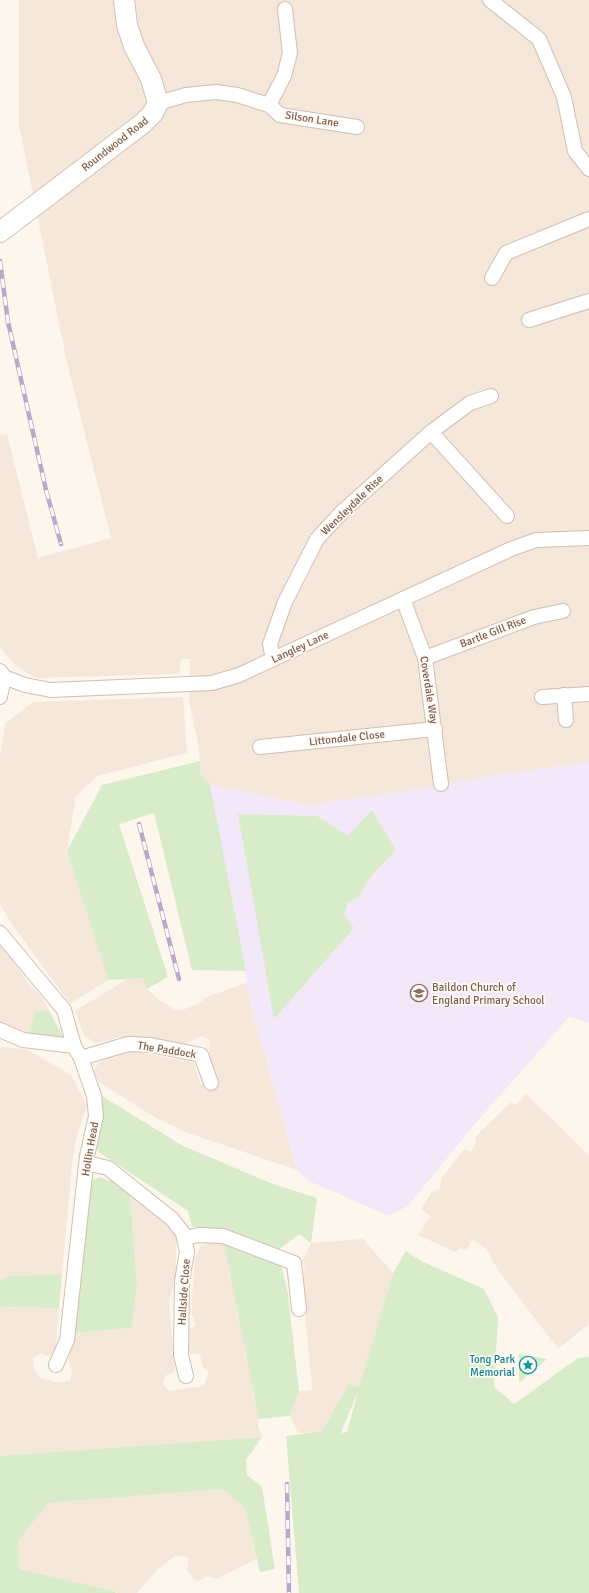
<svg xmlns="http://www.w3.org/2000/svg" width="589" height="1593" viewBox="0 0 589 1593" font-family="Signika,sans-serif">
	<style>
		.residential { fill: #f5e8da }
		.education { fill: #f3e8fa }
		.green { fill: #d8ecc9; fill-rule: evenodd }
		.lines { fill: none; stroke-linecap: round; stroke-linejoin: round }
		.street-casing { stroke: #d1beb0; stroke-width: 16 }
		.secondary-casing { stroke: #d6c0b0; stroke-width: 22 }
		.street { stroke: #fff; stroke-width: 14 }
		.secondary { stroke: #fff; stroke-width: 20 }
		.rail-casing { stroke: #b9a8c9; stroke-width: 4.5 }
		.rail { stroke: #fffaf3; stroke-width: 3; stroke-dasharray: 9; stroke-linecap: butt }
		.labels { text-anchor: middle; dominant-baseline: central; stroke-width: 3.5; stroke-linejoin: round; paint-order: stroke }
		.street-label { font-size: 11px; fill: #7a5c4d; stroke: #fffaf3 }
		.education-label { font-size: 11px; fill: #785e54; stroke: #fffaf3; text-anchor: start }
		.culture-label { font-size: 11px; fill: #0d838f; stroke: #fffaf3; text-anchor: end }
	</style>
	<rect width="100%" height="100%" fill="#fdf6ec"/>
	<g class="residential">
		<polygon points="19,0 589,0 589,762 441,784 429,788 309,805 210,785 200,773 199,749 189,700 190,659 181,659 179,674 36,678 15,665 0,647 0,435 7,434 38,558 111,538 67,363 19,125"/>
		<polygon points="183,697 187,753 97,776 76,796 67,851 108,980 70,1004 12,924 0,904 0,757 5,724 33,702"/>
		<polygon points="0,943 27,981 43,999 49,1011 35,1011 28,1036 0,1030"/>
		<polygon points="143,978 147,989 160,1001 176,1010 182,1010 196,1005 207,997 248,982 251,1005 297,1170 185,1132 156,1118 99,1082 94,1073 95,1067 100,1062 116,1055 134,1051 194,1063 201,1085 211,1081 217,1074 208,1057 210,1043 207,1038 202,1036 182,1046 120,1037 96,1043 84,1036 75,1011 127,979"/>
		<polygon points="0,1047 26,1049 71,1075 87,1105 76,1139 72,1164 62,1274 8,1276 0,1280"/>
		<polygon points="526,1094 589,1155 589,1324 558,1349 498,1270 486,1249 477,1242 473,1239 466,1251 461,1248 455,1252 418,1235 430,1216 421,1209 432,1192 440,1188 441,1179 455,1161 464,1149 471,1152 476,1143 475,1137 511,1102 516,1105"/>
		<polygon points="130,1194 175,1231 179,1238 176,1246 176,1275 169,1302 175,1371 165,1376 163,1384 169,1391 184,1389 203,1386 207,1379 208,1372 202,1365 200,1354 189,1354 186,1329 195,1326 191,1310 195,1257 201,1245 212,1241 224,1244 259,1417 258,1426 262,1437 0,1456 0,1307 59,1308 56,1345 53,1353 48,1356 41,1353 33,1358 34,1370 40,1378 56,1382 70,1381 72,1372 68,1360 75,1333 130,1328 137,1284"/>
		<polygon points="363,1239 393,1273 359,1387 322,1431 298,1433 290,1416 299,1391 312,1390 302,1277 305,1268 302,1261 311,1243"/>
		<polygon points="223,1489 245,1508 257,1559 216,1579 206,1576 202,1580 196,1581 187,1570 189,1557 175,1556 156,1571 137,1593 118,1593 20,1569 18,1541 47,1503"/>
	</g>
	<polygon class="education" points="589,762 589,1023 569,1017 474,1125 408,1206 389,1216 309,1181 297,1170 251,1005 210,785 309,805 429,788 441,784"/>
	<g class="green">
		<polygon points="200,761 200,773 210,785 246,971 192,970 154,813 119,824 168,977 147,989 143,978 108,980 67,851 102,785"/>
		<polygon points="372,810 396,850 371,876 358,898 348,902 344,915 354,928 274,1019 238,814 317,816 348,836"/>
		<polygon points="35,1011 49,1011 64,1038 28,1036"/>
		<polygon points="102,1096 183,1146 273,1184 317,1198 311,1243 299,1234 280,1249 225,1232 201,1229 192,1226 188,1211 100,1153 96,1148"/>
		<polygon points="101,1177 108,1181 112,1179 130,1194 137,1284 131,1328 75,1333 90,1181"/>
		<polygon points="224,1244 281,1264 288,1294 299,1391 290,1416 259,1419"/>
		<path d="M406 1251 421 1261 484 1289 498 1317 494 1387 514 1404 578 1358 589 1357V1593H299L286 1436 322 1431 349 1384 359 1387 393 1273ZM358 1391 347 1432 341 1433Z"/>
		<polygon points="62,1274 59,1308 0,1307 0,1280 8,1276"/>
		<polygon points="519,1354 547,1359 519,1383"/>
		<polygon points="262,1437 246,1460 247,1475 262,1487 275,1569 260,1572 245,1508 223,1489 48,1503 18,1541 20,1569 116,1592 115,1593 0,1593 0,1456"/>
	</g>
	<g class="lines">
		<defs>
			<g id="street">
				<polyline points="490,0 539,39 564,97 575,151 589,169"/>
				<polyline points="158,103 186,95 216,92 237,95 269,105 280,115 357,127"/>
				<polyline points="269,105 284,76 290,53 285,9"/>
				<polyline points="492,278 506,253 589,219"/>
				<polyline points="529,320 589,301"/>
				<polyline points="431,432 507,516"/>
				<polyline points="403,599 425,658 441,784"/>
				<polyline points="425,658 534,617 563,611"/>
				<polyline points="273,659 270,644 285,602 317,539 342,512 431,432 470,403 491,396"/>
				<polyline points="0,671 4,677 25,685 51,690 212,683 239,675 511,549 536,540 589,538"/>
				<polyline points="564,695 566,720"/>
				<polyline points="0,697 4,677"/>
				<polyline points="542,697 589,694"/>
				<polyline points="260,747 435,729"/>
				<polyline points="0,933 64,1010 74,1046 81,1058 94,1096 96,1116 87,1156 67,1340 56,1365"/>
				<polyline points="0,1030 23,1040 74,1046"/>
				<polyline points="81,1058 128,1044 151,1045 201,1055 211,1083"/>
				<polyline points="87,1163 108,1168 172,1219 183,1233 187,1252 182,1281 181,1355 186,1376"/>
				<polyline points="184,1238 199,1235 223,1236 294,1263 299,1309"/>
			</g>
			<polyline id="secondary" points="0,232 142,124 153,113 158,103 151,79 134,46 127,25 124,0"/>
		</defs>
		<use href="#street" class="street-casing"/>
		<use href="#secondary" class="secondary-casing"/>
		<use href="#street" class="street"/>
		<use href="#secondary" class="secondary"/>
		<defs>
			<g id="rail">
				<polyline points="0,261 8,322 46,490 61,544"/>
				<polyline points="139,824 179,979"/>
				<polyline points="287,1484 289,1593"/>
			</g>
		</defs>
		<use href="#rail" class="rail-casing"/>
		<use href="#rail" class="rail"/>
	</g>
	<defs>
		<symbol id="school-ring" viewBox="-11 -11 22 22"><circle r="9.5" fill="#fffaf3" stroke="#8d6e63" stroke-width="1.5"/><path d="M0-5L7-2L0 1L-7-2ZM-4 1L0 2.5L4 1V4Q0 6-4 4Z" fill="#8d6e63"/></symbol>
		<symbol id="sight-ring" viewBox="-11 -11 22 22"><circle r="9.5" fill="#fffaf3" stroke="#0f9aa8" stroke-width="1.5"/><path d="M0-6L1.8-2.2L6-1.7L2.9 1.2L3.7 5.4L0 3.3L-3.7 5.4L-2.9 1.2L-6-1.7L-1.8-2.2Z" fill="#0f9aa8"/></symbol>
	</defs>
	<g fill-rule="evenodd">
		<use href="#school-ring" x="409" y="983" width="20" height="20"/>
		<use href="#sight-ring" x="518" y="1355" width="20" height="20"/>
	</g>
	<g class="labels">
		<g class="street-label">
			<text transform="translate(312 119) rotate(9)">Silson Lane</text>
			<text transform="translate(115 144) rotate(-38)">Roundwood Road</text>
			<text transform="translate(352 505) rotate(-44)">Wensleydale Rise</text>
			<text transform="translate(493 632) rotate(-21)">Bartle Gill Rise</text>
			<text transform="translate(300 647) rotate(-25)">Langley Lane</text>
			<text transform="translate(429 690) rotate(81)">Coverdale Way</text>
			<text transform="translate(347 738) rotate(-6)">Littondale Close</text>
			<text transform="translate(167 1050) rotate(9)">The Paddock</text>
			<text transform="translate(90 1149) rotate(-80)">Hollin Head</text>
			<text transform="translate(184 1292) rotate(-86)">Hallside Close</text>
		</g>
		<g class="education-label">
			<text x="432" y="987">Baildon Church of<tspan x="432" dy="13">England Primary School</tspan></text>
		</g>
		<g class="culture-label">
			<text x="515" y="1359">Tong Park<tspan x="515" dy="13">Memorial</tspan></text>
		</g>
	</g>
</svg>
